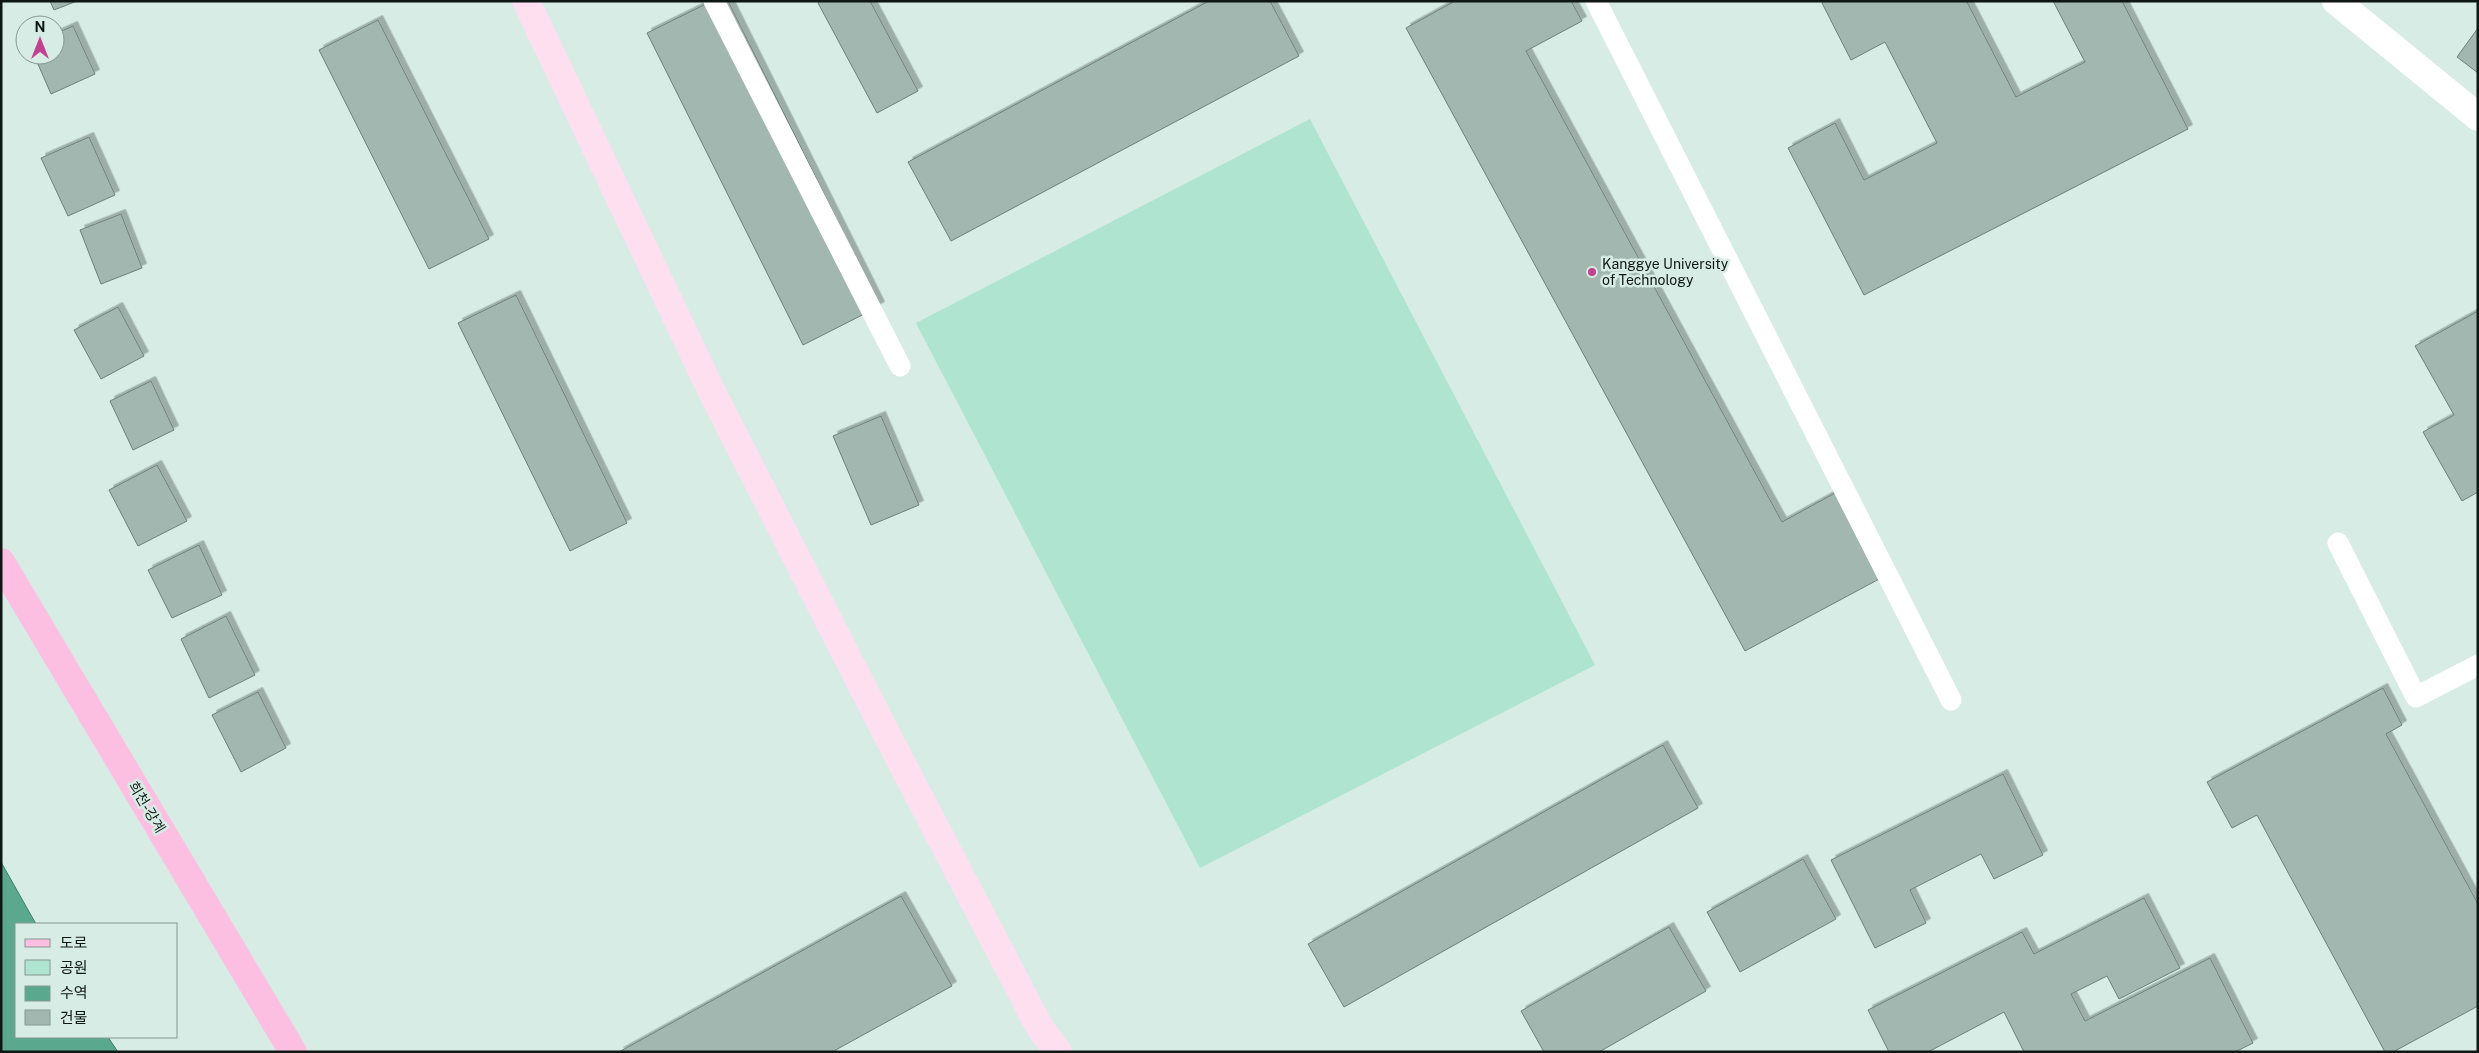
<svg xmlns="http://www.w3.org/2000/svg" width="2479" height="1053" viewBox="0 0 2479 1053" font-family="'Public Sans','Noto Sans KR',sans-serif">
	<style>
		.green { fill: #afe4d0 }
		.water { fill: #5aa88e; stroke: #447c69 }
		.building { fill: #a2b7af; stroke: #6d8079; filter: url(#shadow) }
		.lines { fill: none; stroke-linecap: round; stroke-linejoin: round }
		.service { stroke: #fff; stroke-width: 21 }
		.tertiary { stroke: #fff; stroke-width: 28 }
		.secondary { stroke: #fedff0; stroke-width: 28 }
		.primary { stroke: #fdbfe1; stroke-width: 28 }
		.poi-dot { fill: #c1428e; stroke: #d6ece4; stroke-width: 2 }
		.labels { text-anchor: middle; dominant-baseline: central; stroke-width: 5; stroke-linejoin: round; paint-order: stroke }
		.poi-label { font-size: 14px; fill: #0f1714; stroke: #d6ece4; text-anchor: start }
		.street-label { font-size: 14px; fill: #0f1714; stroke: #d6ece4 }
	</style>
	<defs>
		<filter id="shadow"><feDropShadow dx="4.5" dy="-4.5" stdDeviation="0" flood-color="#0004"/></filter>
	</defs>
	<rect width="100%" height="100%" fill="#d6ece4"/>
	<polygon class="green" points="1310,119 1595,665 1200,868 916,323"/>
	<polygon class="water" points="1,862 36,924 16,924 16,1037 108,1037 118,1052 1,1052"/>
	<g class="building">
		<polygon points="50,1 77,1 54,10"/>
		<polygon points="712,1 728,1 880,306 803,345 647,33"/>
		<polygon points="821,1 870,1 918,91 877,113 818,3"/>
		<polygon points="1209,1 1270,1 1299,56 951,241 908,162"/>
		<polygon points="1455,1 1571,1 1582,21 1526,51 1782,522 1835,493 1881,578 1745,651 1406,28"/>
		<polygon points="1824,1 1969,1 1967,2 2016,97 2085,62 2053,1 2122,1 2188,129 1864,295 1788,148 1835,123 1864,180 1937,143 1885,42 1851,60 1822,3"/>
		<polygon points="378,20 489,239 429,269 319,50"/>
		<polygon points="73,26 95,74 51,94 34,55 55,55 55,34"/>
		<polygon points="2478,28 2478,73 2457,57"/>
		<polygon points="89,137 115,195 68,216 41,158"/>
		<polygon points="121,214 142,268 101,284 80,230"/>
		<polygon points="516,295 627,523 570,551 458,323"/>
		<polygon points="118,307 144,356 101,379 74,330"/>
		<polygon points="2478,311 2478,492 2462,501 2423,432 2454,415 2415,346"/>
		<polygon points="151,381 174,430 133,450 110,401"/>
		<polygon points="881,416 919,505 871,525 833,436"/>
		<polygon points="157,465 187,521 138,546 109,490"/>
		<polygon points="199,545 222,595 172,618 148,570"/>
		<polygon points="226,616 255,675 209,698 181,639"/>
		<polygon points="2383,688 2402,725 2386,734 2478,904 2478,1006 2393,1052 2385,1052 2257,815 2232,828 2207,782"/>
		<polygon points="258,692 286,748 241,772 212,715"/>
		<polygon points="1663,745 1698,808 1344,1007 1308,944"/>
		<polygon points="2003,774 2043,855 1994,879 1981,854 1910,890 1926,923 1875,948 1831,860"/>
		<polygon points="1803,859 1836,919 1740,972 1707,912"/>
		<polygon points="901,896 952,986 832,1052 619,1052"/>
		<polygon points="2144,898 2180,968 2119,999 2107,976 2071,994 2085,1021 2210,958 2253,1043 2235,1052 2024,1052 2004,1012 1928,1052 1889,1052 1868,1010 2022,932 2034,954"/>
		<polygon points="1669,927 1706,991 1599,1052 1544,1052 1521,1011"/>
	</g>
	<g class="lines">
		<g class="service">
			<polyline points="714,1 900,366"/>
			<polyline points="1596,1 1951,700"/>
			<polyline points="2338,543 2416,697 2478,665"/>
		</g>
		<polyline class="tertiary" points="2336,1 2478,117"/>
		<polyline class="secondary" points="526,1 712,392 886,733 1040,1028 1058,1052"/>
		<polyline class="primary" points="1,562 293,1052"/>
	</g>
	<circle class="poi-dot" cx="1592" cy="272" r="5"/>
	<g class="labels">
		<g class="poi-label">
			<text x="1602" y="264">Kanggye University<tspan x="1602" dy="16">of Technology</tspan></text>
		</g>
		<g class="street-label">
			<text transform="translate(147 807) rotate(59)">희천-강계</text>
		</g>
	</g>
	<rect width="2479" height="1053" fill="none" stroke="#0f1714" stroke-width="5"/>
	<rect x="15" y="923" width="162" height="115" fill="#d6ece4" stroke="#869791"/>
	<rect x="25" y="939" width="25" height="8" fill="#fdbfe1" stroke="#869791"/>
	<text x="60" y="948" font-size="15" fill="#0f1714">도로</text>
	<rect x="25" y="960" width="25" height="15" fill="#afe4d0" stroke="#869791"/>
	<text x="60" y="973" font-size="15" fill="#0f1714">공원</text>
	<rect x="25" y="986" width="25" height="15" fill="#5aa88e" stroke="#869791"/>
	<text x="60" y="998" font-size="15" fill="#0f1714">수역</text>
	<rect x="25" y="1010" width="25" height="15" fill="#a2b7af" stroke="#869791"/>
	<text x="60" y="1023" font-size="15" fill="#0f1714">건물</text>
	<g transform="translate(40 40)"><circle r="24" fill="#d6ece4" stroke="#869791"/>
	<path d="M0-4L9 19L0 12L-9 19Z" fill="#c1428e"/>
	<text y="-8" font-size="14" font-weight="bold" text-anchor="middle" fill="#0f1714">N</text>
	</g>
</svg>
